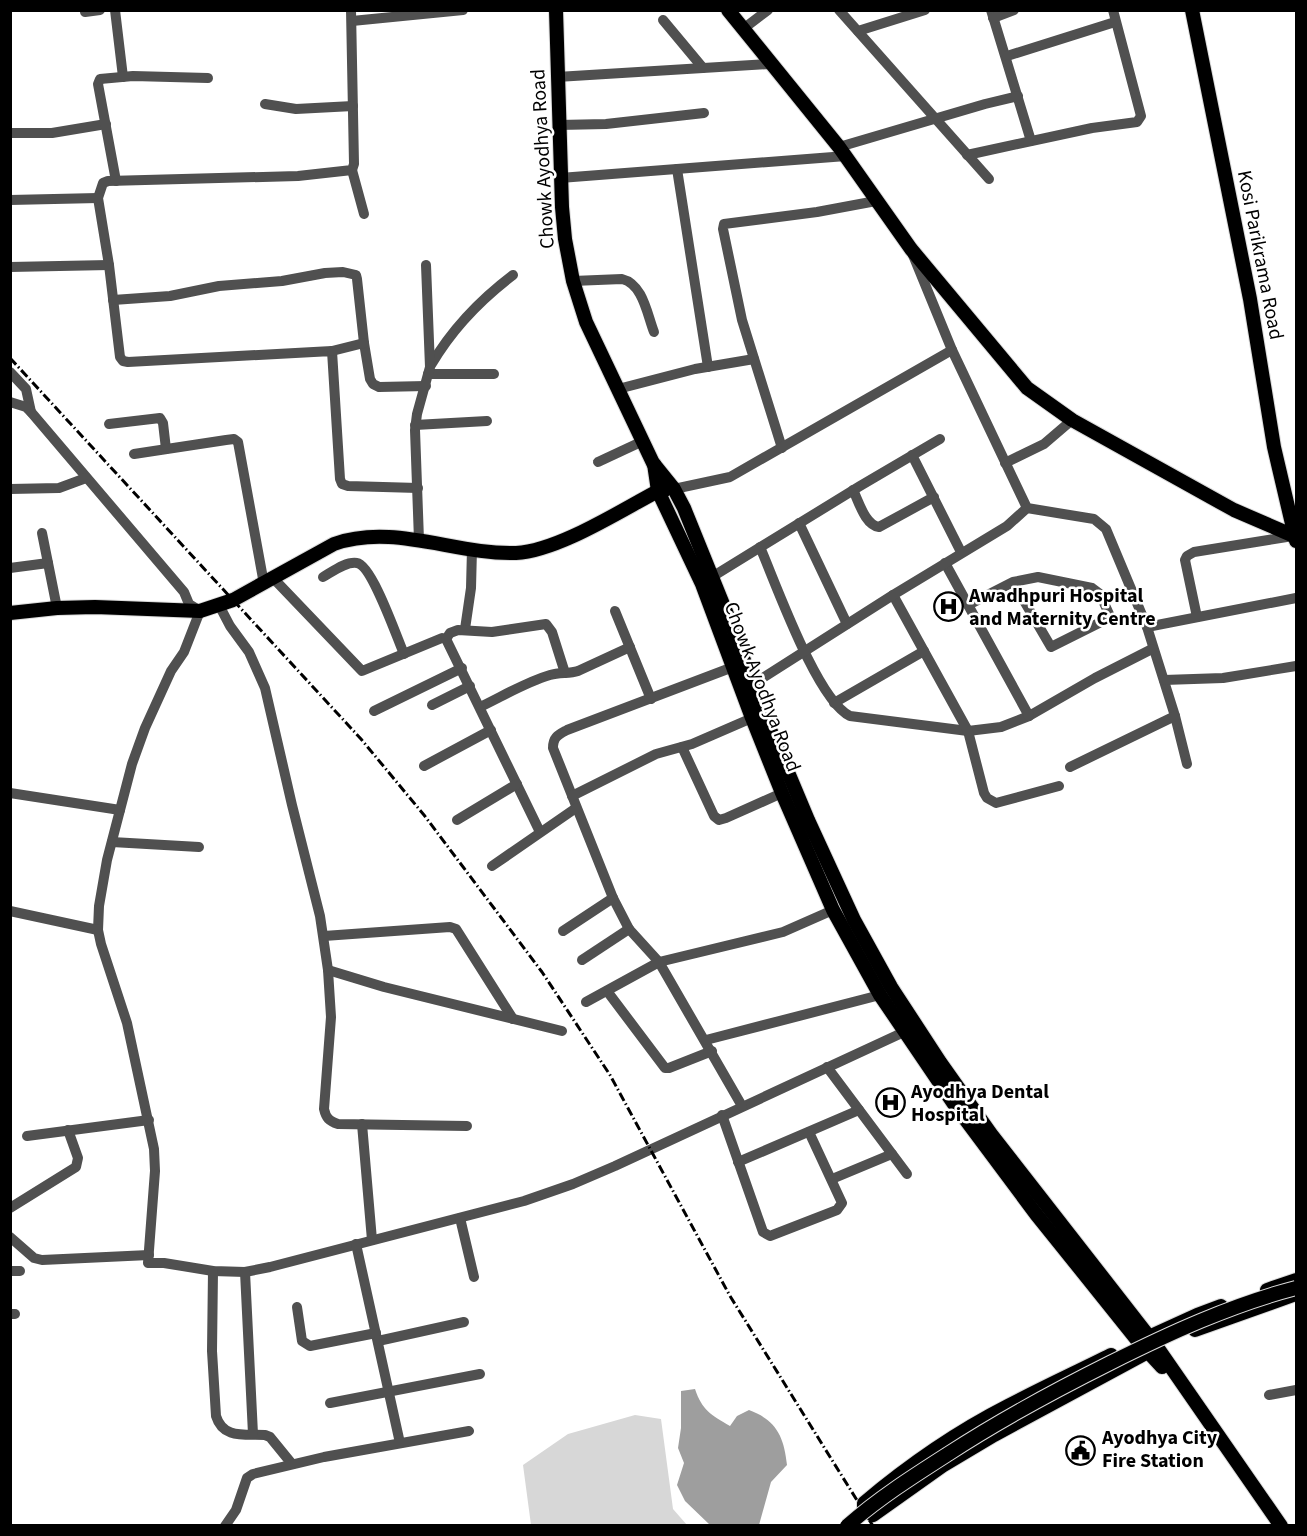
<svg xmlns="http://www.w3.org/2000/svg" width="1307" height="1536" viewBox="0 0 1307 1536" font-family="'Source Sans 3',sans-serif">
	<style>
		.green { fill: #d7d7d7 }
		.water { fill: #9e9e9e }
		.lines { fill: none; stroke-linecap: round; stroke-linejoin: round }
		.major-casing { stroke: #dbdbdb; stroke-width: 16 }
		.minor { stroke: #505050; stroke-width: 10 }
		.major { stroke: #000; stroke-width: 14 }
		.rail { stroke: #000; stroke-width: 3; stroke-dasharray: 9 3 1.5 3; stroke-linecap: butt }
		.major-bridge-casing { stroke: #dbdbdb; stroke-width: 16; stroke-linecap: butt }
		.major-bridge { stroke: #000; stroke-width: 14 }
		.labels { text-anchor: middle; dominant-baseline: central; stroke-width: 5; stroke-linejoin: round; paint-order: stroke }
		.street-label { font-size: 20px; fill: #000; stroke: #fff }
		.poi-label { font-size: 20px; font-weight: bold; fill: #000; stroke: #fff; text-anchor: start }
	</style>
	<rect width="100%" height="100%" fill="#fff"/>
	<polygon class="green" points="635,1415 661,1419 673,1509 687,1525 531,1525 523,1465 568,1434"/>
	<path class="water" d="M695 1389C702 1410 711 1415 730 1426L737 1416 749 1410C776 1420 784 1436 787 1465L771 1482 759 1525H710L685 1501 677 1485 684 1463 678 1448 681 1428V1391Z"/>
	<g class="lines">
		<defs>
			<g id="major">
				<polyline points="556,10 562,207 565,239 573,281 586,322 653,463 674,489 684,508 733,629 759,703 808,820 854,920 891,987 940,1062 991,1134 1157,1347 1281,1526"/>
				<polyline points="728,10 839,147 911,249 1027,388 1072,420 1234,510 1294,536"/>
				<polyline points="1192,10 1250,299 1274,447 1296,541"/>
				<polyline points="654,464 658,491 702,584 752,718 782,793 833,910 880,995 954,1104 1036,1214 1138,1341 1162,1367"/>
				<path d="M10 613 57 608 95 607 200 611 233 600 334 544C394 523 455 555 516 553 558 551 620 511 658 491L665 490"/>
				<polyline points="1267,1290 1296,1280"/>
				<polyline points="1195,1330 1296,1294"/>
				<polyline points="1142,1340 1197,1315 1221,1306"/>
				<path d="M1111 1355C1077 1372 1042 1388 1008 1406 957 1432 908 1466 864 1503V1509L873 1515 942 1466 994 1435 1155 1348"/>
			</g>
		</defs>
		<use href="#major" class="major-casing"/>
		<g class="minor">
			<polyline points="115,10 123,77"/>
			<polyline points="351,10 354,164 352,170 298,176 108,181 103,183 98,198 109,265 120,357 123,361 128,362 332,351 340,479 342,484 348,486 418,488"/>
			<polyline points="839,10 989,179"/>
			<polyline points="991,10 1031,141"/>
			<polyline points="85,12 100,10"/>
			<polyline points="993,18 1014,10"/>
			<polyline points="663,20 703,68"/>
			<polyline points="352,21 463,10"/>
			<polyline points="743,29 768,10"/>
			<polyline points="858,31 925,10"/>
			<polyline points="1007,56 1115,22"/>
			<polyline points="557,77 769,64"/>
			<polyline points="265,104 296,109 353,106"/>
			<polyline points="559,125 606,124 704,113"/>
			<polyline points="10,133 52,133 106,124"/>
			<polyline points="839,147 985,104 1018,96"/>
			<polyline points="967,155 1092,128 1137,122 1141,116 1113,10"/>
			<polyline points="677,169 708,367"/>
			<polyline points="352,170 364,214"/>
			<polyline points="560,178 846,156"/>
			<polyline points="116,181 98,84 100,79 133,76 208,78"/>
			<polyline points="10,200 98,198"/>
			<polyline points="913,255 952,350 1027,508 1094,519 1106,529 1147,627 1175,716 1187,764"/>
			<polyline points="10,267 109,265"/>
			<path d="M573 281 622 279C643 284 647 314 654 332"/>
			<polyline points="113,300 170,296 219,286 282,281 325,273 343,272 356,275 357,279 364,343 370,379 373,384 379,387 426,386"/>
			<polyline points="332,351 364,343"/>
			<path d="M431 365C452 329 480 300 513 275"/>
			<polyline points="10,372 26,389 31,412"/>
			<polyline points="428,374 494,374"/>
			<polyline points="618,389 695,369 754,359"/>
			<polyline points="10,402 26,407 31,412 184,592 189,604 200,611 184,652 171,671 145,728 132,764 107,860 99,906 98,930 101,944 127,1023 154,1149 155,1171 148,1263 164,1263 213,1271 245,1272 270,1267 524,1201 573,1184 615,1166 904,1032"/>
			<polyline points="109,424 160,418 163,423 166,449"/>
			<polyline points="415,425 487,421"/>
			<polyline points="782,448 742,320 723,229 724,224 817,212 876,201"/>
			<polyline points="134,454 226,440 234,439 238,442 264,584"/>
			<polyline points="912,455 961,552"/>
			<polyline points="598,462 643,441"/>
			<polyline points="1005,463 1044,444 1072,420"/>
			<polyline points="10,489 59,488 86,478"/>
			<polyline points="674,489 730,477 952,350"/>
			<path d="M853 490C859 502 865 525 879 527L934 497"/>
			<polyline points="799,523 847,624"/>
			<polyline points="42,533 57,608"/>
			<polyline points="419,540 415,430 417,414 430,367 426,265"/>
			<path d="M760 547C776 584 817 700 850 716L968 731 1001 727 1029 716 1095 678 1152 649"/>
			<polyline points="945,563 1029,716"/>
			<polyline points="10,568 48,563"/>
			<path d="M323 577C332 572 346 561 357 563 372 565 397 638 404 654"/>
			<polyline points="274,579 362,671 442,638 446,639 540,832"/>
			<polyline points="707,580 860,486 940,439"/>
			<polyline points="893,595 968,731 984,793 987,798 996,803 1059,786"/>
			<path d="M219 605 230 626 249 652 265 688 292 805 320 916 328 970 331 1017 324 1109C326 1118 329 1121 338 1124L467 1126"/>
			<polyline points="968,605 1013,582 1038,577 1092,588 1100,594 1109,614 1105,620 1051,647 1013,582"/>
			<polyline points="615,611 651,699"/>
			<polyline points="1197,617 1185,560 1187,556 1194,552 1293,536"/>
			<polyline points="1147,627 1296,598"/>
			<polyline points="465,629 471,588 472,549"/>
			<polyline points="446,639 450,633 458,630 492,632 546,624 552,632 565,673"/>
			<path d="M733 667 567 730C558 735 553 737 553 748L613 898 629 929 659 962 742 1106"/>
			<polyline points="1164,680 1223,678 1296,666"/>
			<polyline points="747,688 893,595 1007,526 1027,508"/>
			<polyline points="834,703 924,651"/>
			<polyline points="432,705 470,686"/>
			<path d="M480 707C503 696 526 682 550 675 560 672 569 674 578 671L630 647"/>
			<polyline points="374,711 462,668"/>
			<polyline points="682,747 714,816 719,820 726,818 782,793"/>
			<polyline points="424,766 491,730"/>
			<polyline points="1070,767 1175,716"/>
			<polyline points="10,793 120,810"/>
			<polyline points="572,796 656,754 692,744 752,718"/>
			<polyline points="457,820 517,784"/>
			<polyline points="112,842 199,847"/>
			<polyline points="492,866 576,808"/>
			<polyline points="10,911 98,930"/>
			<polyline points="563,931 613,898"/>
			<polyline points="324,936 450,927 456,929 513,1019"/>
			<polyline points="582,960 629,929"/>
			<polyline points="328,970 384,987 562,1031"/>
			<polyline points="607,991 665,1068 669,1068 712,1051"/>
			<polyline points="586,1002 659,962 783,932 833,910"/>
			<polyline points="706,1040 880,995"/>
			<polyline points="827,1067 907,1174"/>
			<polyline points="722,1115 763,1232 770,1236 837,1210 842,1203 809,1132"/>
			<polyline points="362,1124 372,1240"/>
			<polyline points="27,1136 149,1120"/>
			<polyline points="738,1162 859,1110"/>
			<polyline points="832,1179 892,1154"/>
			<polyline points="10,1208 76,1167 78,1158 68,1130"/>
			<polyline points="460,1218 474,1277"/>
			<polyline points="10,1237 34,1258 42,1260 149,1255"/>
			<polyline points="356,1244 400,1443"/>
			<polyline points="10,1271 20,1271"/>
			<path d="M213 1271 212 1351 216 1416C223 1439 244 1434 265 1435L270 1437 292 1464"/>
			<polyline points="245,1272 253,1434"/>
			<polyline points="297,1307 302,1341 310,1346 376,1333"/>
			<polyline points="10,1314 15,1314"/>
			<polyline points="378,1341 464,1322"/>
			<polyline points="1269,1395 1296,1390"/>
			<polyline points="330,1403 480,1374"/>
			<polyline points="225,1526 236,1510 247,1478 253,1474 324,1457 469,1431"/>
		</g>
		<use href="#major" class="major"/>
		<polyline class="rail" points="10,358 361,739 424,815 542,972 610,1075 730,1296 873,1526"/>
		<defs>
			<path id="major-bridge" d="M847 1526C879 1498 912 1477 948 1454 1000 1420 1054 1391 1110 1363 1170 1333 1231 1305 1296 1288"/>
		</defs>
		<use href="#major-bridge" class="major-bridge-casing"/>
		<use href="#major-bridge" class="major-bridge"/>
	</g>
	<defs>
		<symbol id="hospital-ring" viewBox="-11 -11 22 22"><circle r="9.5" fill="#fff" stroke="#000" stroke-width="1.5"/><path d="M-5-5h3v3.5h4V-5h3V5h-3V1.5h-4V5h-3Z" fill="#000"/></symbol>
		<symbol id="civic-ring" viewBox="-11 -11 22 22"><circle r="9.5" fill="#fff" stroke="#000" stroke-width="1.5"/><path d="M-.6-6.5H3V-4.5H.6V-3L4-1V1h2V6H-6V1h2V-1L-.6-3ZM-1.2 2.5V6h2.4V2.5Z" fill="#000"/></symbol>
	</defs>
	<g fill-rule="evenodd">
		<use href="#hospital-ring" x="932" y="590" width="33" height="33"/>
		<use href="#hospital-ring" x="874" y="1086" width="33" height="33"/>
		<use href="#civic-ring" x="1064" y="1434" width="33" height="33"/>
	</g>
	<g class="labels">
		<g class="street-label">
			<text transform="translate(543 159) rotate(-93)">Chowk Ayodhya Road</text>
			<text transform="translate(1260 255) rotate(79)">Kosi Parikrama Road</text>
			<text transform="translate(762 687) rotate(69)">Chowk Ayodhya Road</text>
		</g>
		<g class="poi-label">
			<text x="969" y="596">Awadhpuri Hospital<tspan x="969" dy="23">and Maternity Centre</tspan></text>
			<text x="911" y="1092">Ayodhya Dental<tspan x="911" dy="23">Hospital</tspan></text>
			<text x="1102" y="1438">Ayodhya City<tspan x="1102" dy="23">Fire Station</tspan></text>
		</g>
	</g>
	<rect width="1307" height="1536" fill="none" stroke="#000000" stroke-width="24"/>
</svg>
